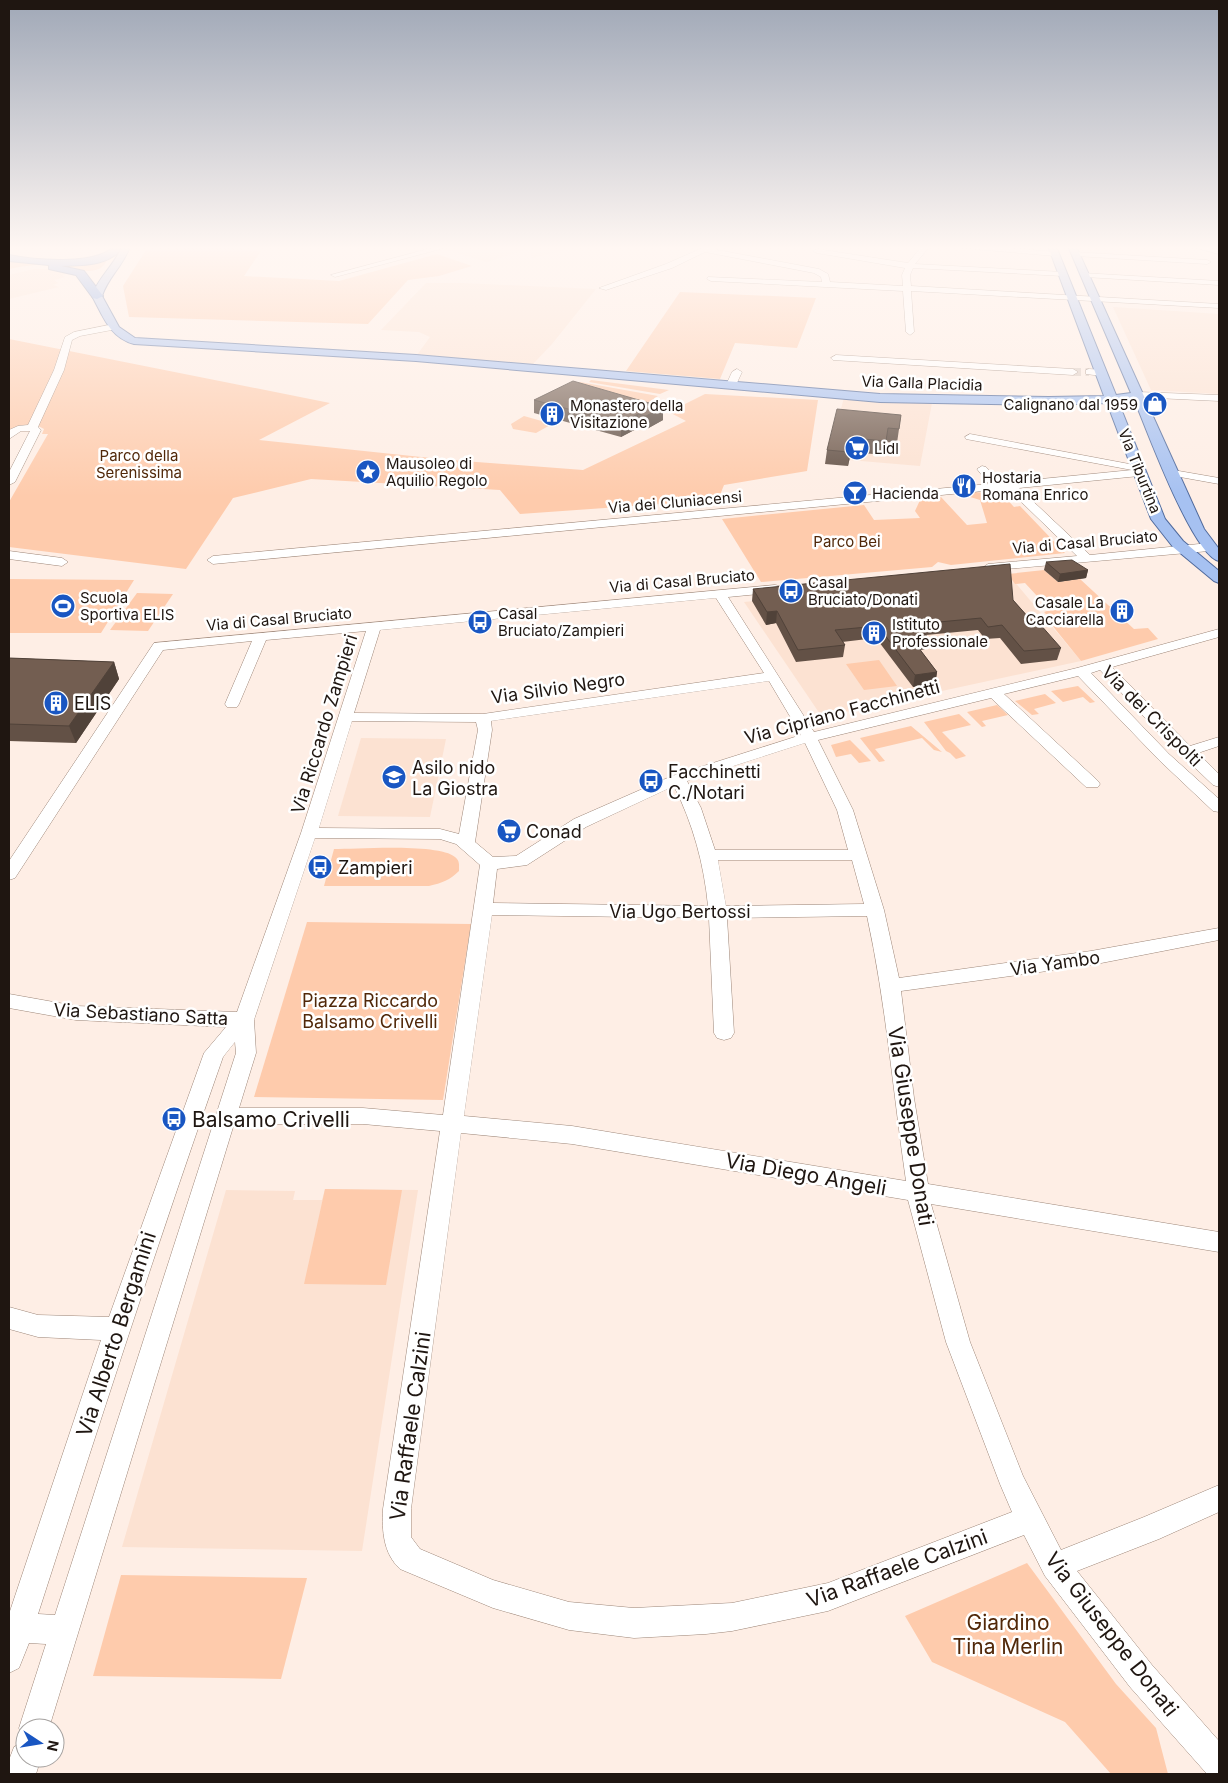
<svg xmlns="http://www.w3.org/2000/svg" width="1228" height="1783" viewBox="0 0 1228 1783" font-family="Inter,sans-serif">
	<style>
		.built { fill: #fce2d2 }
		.green { fill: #fecbac }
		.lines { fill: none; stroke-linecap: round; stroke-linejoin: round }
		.minor-tunnel { stroke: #ddcec5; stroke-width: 8; stroke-dasharray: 8 4.5; stroke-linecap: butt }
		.minor-casing { stroke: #9d8678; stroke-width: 1 }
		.major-casing { stroke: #506a9c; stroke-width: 2 }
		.highway-casing { stroke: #506a9c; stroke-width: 2 }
		.minor { fill: #fff; fill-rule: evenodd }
		.major { fill: #a6c1f1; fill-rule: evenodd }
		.highway { fill: #6b98e7; fill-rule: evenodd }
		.wall { fill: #635146 }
		.shaded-wall { fill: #504239 }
		.building { fill: #735e51; stroke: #504239 }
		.labels { text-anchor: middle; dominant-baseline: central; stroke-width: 5; stroke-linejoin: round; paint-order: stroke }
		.far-street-label { font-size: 15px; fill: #1f1611; stroke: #fff }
		.far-poi-label { font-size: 15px; fill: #1f1611; stroke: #fff; text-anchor: start }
		.far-park-label { font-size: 15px; fill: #512809; stroke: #fff }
		.street-label { font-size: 18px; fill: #1f1611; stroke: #fff }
		.poi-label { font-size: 18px; fill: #1f1611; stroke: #fff; text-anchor: start }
		.park-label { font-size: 18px; fill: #512809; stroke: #fff }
		.near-poi-label { font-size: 21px; fill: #1f1611; stroke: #fff; text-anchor: start }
		.near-street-label { font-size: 21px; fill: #1f1611; stroke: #fff }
		.near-park-label { font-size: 21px; fill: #512809; stroke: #fff }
	</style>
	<rect width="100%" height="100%" fill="#feeee5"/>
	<g class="built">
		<polygon points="457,246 583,246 532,258 529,249 487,262 444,249"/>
		<polygon points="34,269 49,269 68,274 62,275 65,277 54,280 58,283 53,285 59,287 9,299 9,275"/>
		<polygon points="426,283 462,283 596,289 552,344 533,364 417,355 430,337 419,332 381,330"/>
		<polygon points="1113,307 1219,314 1219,394 1151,390"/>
		<polygon points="844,398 932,403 920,466 849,460 825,464"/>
		<polygon points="1008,574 1081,661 822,717 744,602"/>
		<polygon points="361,738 446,739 430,817 338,816"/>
		<polygon points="325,1189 418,1190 362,1551 122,1547 226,1190 295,1191 293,1200 322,1200"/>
	</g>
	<g class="green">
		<polygon points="222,247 261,251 244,276 339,281 437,254 472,266 439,276 408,280 368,324 129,317 123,286 146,250"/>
		<path d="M107 259C101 281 67 266 51 265 37 264 23 266 9 269V260L16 262Z"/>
		<polygon points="680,292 816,298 797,348 735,343 720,379 626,371"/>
		<path d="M9 339 330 403 259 440 450 460 583 470 686 421 669 412 705 394 818 400 807 471 724 485 718 500 520 514 500 490 311 479 233 498 186 569 9 547V502L48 434H42L44 429C33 422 20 424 9 430Z"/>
		<polygon points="591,380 669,390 660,394 589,382"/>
		<polygon points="580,382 658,396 649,402 639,404 578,383"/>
		<polygon points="524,416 552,424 536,433 513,429 511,424"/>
		<polygon points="974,492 1002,494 1014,507 1020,506 1065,553 951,565 938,562 932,567 761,582 722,519 864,505 874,520 920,518 915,511 921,498 941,497 967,525 987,523 980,500 967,496 965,493"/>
		<polygon points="1044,570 1058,582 1080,579 1134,629 1148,628 1158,639 1081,661 1047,619 1050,618 1044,612 1050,610 1025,583 1015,584 1008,574"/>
		<polygon points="9,579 134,580 101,633 9,633"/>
		<polygon points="137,593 173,594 148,631 110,630"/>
		<polygon points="879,660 897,686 864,690 846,664"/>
		<polygon points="1078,686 1095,702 1090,703 1083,697 1063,702 1051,691"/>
		<polygon points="1045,694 1056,703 1034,709 1039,714 1032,715 1015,701"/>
		<polygon points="997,705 1008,715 982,721 986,726 982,727 967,712"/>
		<polygon points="959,714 971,725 942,732 966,756 956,759 950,753 946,751 924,722"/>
		<polygon points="911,726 942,752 934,750 922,738 875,749 885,761 879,762 860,738"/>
		<polygon points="850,740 871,761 859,763 851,754 836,757 831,745"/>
		<path d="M334 849C357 849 439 843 455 857 460 861 459 865 459 871 450 880 442 883 429 886H324Z"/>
		<polygon points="307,922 471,924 443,1100 254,1097"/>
		<polygon points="325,1189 402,1190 386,1285 304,1284"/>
		<polygon points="1027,1563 1116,1684 1156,1728 1168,1774 1111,1774 1065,1722 932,1662 905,1616"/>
		<polygon points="121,1575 307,1578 281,1679 93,1676"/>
	</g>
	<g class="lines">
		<polyline class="minor-tunnel" points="1073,372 1089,372"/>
		<defs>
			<g id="minor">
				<polygon points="439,246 452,246 335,277 331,275"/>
				<polygon points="707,246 717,246 712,249 819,269 828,274 830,282 903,286 902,275 905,268 817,253 813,251 817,249 908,263 922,246 930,246 915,264 1063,272 1067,274 1063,276 913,268 910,275 911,286 1219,304 1219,308 911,291 914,332 910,335 906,332 903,291 711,281 707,279 708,277 822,282 821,277 814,273 705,252 672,268 606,290 599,288 666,264"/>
				<polygon points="958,246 988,246 1055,252 1059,254 1055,256 962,248"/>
				<polygon points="1189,246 1203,246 1219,250 1219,254"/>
				<polygon points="1073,252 1207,260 1211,262 1207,264 1076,256 1072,254"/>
				<polygon points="1082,273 1219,281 1219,285 1085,277 1081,275"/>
				<polygon points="114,324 118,327 117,329 80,336 72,340 64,370 38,427 41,430 15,482 9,485 9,472 30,431 21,431 9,439 9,430 18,426 28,425 54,370 65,337 74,332"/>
				<polygon points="836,355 1073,369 1078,372 1073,375 833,360 831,358"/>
				<polygon points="737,369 742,372 736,385 731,388 728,387 726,385 732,372"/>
				<polygon points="1089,369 1102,370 1107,373 1102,376 1086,374 1086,370"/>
				<polygon points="1138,392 1219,395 1219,401 1135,397 1135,393"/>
				<polygon points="970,434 1140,466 1140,470 1144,473 1139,476 1019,488 1090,555 1209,543 1215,547 1209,551 984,571 982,568 988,564 1077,556 1008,489 998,491 994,490 213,564 207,560 213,556 989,484 977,469 982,466 986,467 1000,483 1132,470 966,439 965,437"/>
				<polygon points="1173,470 1219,478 1219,484 1169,475 1168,473 1169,471"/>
				<polygon points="9,551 62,558 68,562 62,566 9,559"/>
				<path d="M775 585 780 586 781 589 780 592 728 597 814 732 1077 668 1219 629V637L1112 667 1190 746 1219 737V746L1198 753 1219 774V787L1213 785 1164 738 1100 670 1091 673 1169 754 1219 799V812L1213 811 1159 760 1078 676 1004 694 1098 781 1100 784 1098 787H1086L991 698 818 740 853 810 884 910 899 978 1091 951 1219 928V940L1091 965 901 991 914 1098 928 1184 1219 1232V1252L931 1204 970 1342 1023 1476 1061 1550 1144 1517 1219 1485V1512L1159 1539 1077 1571 1152 1665 1219 1741V1774H1207L1130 1687 1068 1606 1045 1576 1024 1535 828 1611 732 1631 706 1634 634 1638 569 1630 493 1608 400 1569C383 1553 382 1531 383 1509L440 1131 363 1124H234L49 1728H25V1740L23 1739 19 1728 46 1644 29 1643 19 1668 9 1673V1614L101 1340 38 1337 9 1329V1307L38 1315 109 1317 204 1053 226 1027 76 1020 9 1008V994L76 1006 237 1012 301 833 366 631 266 640 239 704 237 707H227L225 704 252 641 163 650 15 878 9 880V861L154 643ZM716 598 764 673 483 714 354 713 380 630ZM769 681 801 735 672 776 574 819 516 856 493 857 475 842 492 730 491 721ZM352 721 476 722 478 730 459 834 440 829 319 828ZM805 743 837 810 848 850H715L701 808 687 781ZM674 786C693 824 704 864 708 906L493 903 497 869 527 865 586 827ZM315 838 440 839 456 844 480 865 443 1115 363 1108H239L256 1053 254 1020ZM718 860H852L864 904 726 906ZM492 915 709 918 714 1033 717 1038 724 1040 731 1038 734 1033 727 918 867 916C886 1003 893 1092 906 1181L572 1126 464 1116ZM235 1042 236 1053 55 1615 38 1614C98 1428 158 1241 223 1057ZM461 1133 572 1144 908 1200 946 1342 1000 1484 1012 1512 828 1583 732 1603 634 1608 569 1602 493 1580 420 1549 411 1537V1509Z"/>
				<polygon points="25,1742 25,1758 41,1758 36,1774 9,1774 9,1760 14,1747"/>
			</g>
			<path id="major" d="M122 246H130C124 265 108 277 102 296L119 327 135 338 416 355 880 394 1049 397 1104 396 1048 246H1056L1116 395 1131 393 1068 246H1076L1204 529 1219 549V561C1193 556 1146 428 1134 399L1118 401 1165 519 1183 541 1219 571V583L1214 581 1173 547 1151 519 1107 403 1049 405 880 402 416 361 134 344C110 338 103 316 92 296 98 277 115 265 122 246Z"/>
			<path id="highway" d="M114 246H124C110 266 84 265 61 266L84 271 103 296 97 299 93 298 76 275 49 269V265L9 261V255C33 260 97 266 114 246Z"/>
		</defs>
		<use href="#minor" class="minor-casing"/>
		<use href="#major" class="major-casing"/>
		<use href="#highway" class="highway-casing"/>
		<use href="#minor" class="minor"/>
		<use href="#major" class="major"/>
		<use href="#highway" class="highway"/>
	</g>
	<g class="wall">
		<polygon points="534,400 663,407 663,420 645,430 638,428 621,437 534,413"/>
		<polygon points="901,415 897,443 886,442 884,455 851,452 848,466 825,464 827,450"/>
		<polygon points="1046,562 1088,570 1086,578 1058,582 1044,570"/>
		<polygon points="753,589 1013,600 1029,618 1061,648 1057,660 1021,664 1000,638 985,639 978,630 926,635 927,637 925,649 920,650 937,672 935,685 913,687 876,638 842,642 845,645 843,657 796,662 776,623 766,625 752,601"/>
		<polygon points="9,658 114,662 119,679 76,743 9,741"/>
	</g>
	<g class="shaded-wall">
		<polygon points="663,407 663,420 645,430 646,416"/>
		<polygon points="638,414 638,428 621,437 621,423"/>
		<polygon points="852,438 851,452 848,466 849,452"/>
		<polygon points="1088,570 1086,578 1058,582 1060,574"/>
		<polygon points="777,611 776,623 766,625 767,612"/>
		<polygon points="927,637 925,649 910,651 912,639"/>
		<polygon points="114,662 119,679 76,743 69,726"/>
		<polygon points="937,672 935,685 913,687 915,675"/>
	</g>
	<g class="building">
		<polygon points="573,381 663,407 646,416 638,414 621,423 534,400"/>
		<polygon points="837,409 901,415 899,429 888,428 886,441 852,438 849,452 827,450"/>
		<polygon points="1072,560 1088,570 1060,574 1046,562"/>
		<polygon points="1010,564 1013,600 1029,618 1039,623 1061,648 1024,651 1002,625 988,627 981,618 918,624 927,637 912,639 937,672 915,675 878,626 835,630 845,645 798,650 777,611 767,612 753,589"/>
		<polygon points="9,658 114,662 69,726 9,724"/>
	</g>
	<linearGradient id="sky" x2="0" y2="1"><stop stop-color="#a0a8b7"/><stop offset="0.5" stop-color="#fff7f3"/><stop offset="1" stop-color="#fff7f3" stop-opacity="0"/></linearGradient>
	<rect width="1228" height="496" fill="url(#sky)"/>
	<defs>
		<symbol id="shop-disc" viewBox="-11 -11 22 22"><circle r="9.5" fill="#1956c2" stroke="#fff"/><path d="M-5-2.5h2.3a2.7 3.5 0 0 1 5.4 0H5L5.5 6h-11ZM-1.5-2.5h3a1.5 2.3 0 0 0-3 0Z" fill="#fff"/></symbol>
		<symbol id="building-disc" viewBox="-11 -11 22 22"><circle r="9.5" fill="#1956c2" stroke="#fff"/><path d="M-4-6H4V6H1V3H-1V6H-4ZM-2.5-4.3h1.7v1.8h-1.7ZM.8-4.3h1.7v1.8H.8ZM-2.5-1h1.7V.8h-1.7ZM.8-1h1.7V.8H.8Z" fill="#fff"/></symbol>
		<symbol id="supermarket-disc" viewBox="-11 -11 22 22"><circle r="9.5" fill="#1956c2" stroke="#fff"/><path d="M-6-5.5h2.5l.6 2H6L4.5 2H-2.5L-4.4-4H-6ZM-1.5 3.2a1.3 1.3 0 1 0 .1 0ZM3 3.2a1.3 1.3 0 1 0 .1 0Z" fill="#fff"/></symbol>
		<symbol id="sight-disc" viewBox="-11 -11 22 22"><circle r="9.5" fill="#1956c2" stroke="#fff"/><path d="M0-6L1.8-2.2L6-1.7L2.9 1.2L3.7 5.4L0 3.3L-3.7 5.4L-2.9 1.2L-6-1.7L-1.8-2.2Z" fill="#fff"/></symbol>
		<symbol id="restaurant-disc" viewBox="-11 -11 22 22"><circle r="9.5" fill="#1956c2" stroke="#fff"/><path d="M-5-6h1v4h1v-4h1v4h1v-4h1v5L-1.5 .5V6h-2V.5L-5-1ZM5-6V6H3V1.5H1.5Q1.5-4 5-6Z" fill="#fff"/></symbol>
		<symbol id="bar-disc" viewBox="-11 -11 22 22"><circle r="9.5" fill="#1956c2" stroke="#fff"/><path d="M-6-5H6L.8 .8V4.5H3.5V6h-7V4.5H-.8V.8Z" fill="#fff"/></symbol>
		<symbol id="bus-disc" viewBox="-11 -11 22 22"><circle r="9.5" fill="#1956c2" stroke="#fff"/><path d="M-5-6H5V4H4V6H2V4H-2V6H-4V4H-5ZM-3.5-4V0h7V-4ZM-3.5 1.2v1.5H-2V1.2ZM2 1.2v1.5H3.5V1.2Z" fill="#fff"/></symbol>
		<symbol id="stadium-disc" viewBox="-11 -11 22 22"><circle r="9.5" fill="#1956c2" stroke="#fff"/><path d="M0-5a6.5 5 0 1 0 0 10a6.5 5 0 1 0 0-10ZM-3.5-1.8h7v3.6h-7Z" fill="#fff"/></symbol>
		<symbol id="school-disc" viewBox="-11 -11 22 22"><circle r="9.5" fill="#1956c2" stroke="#fff"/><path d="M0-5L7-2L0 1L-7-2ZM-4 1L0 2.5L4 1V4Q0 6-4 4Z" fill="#fff"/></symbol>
	</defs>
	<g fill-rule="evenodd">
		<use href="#shop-disc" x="1141" y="390" width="28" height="28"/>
		<use href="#building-disc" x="538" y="400" width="28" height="28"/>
		<use href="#supermarket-disc" x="843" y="434" width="28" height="28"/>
		<use href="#sight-disc" x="354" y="458" width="28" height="28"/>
		<use href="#restaurant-disc" x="950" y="472" width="28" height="28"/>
		<use href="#bar-disc" x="841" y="479" width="28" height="28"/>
		<use href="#bus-disc" x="777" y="577" width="28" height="28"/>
		<use href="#stadium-disc" x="49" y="592" width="28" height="28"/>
		<use href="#building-disc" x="1108" y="597" width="28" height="28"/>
		<use href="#bus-disc" x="466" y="608" width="28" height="28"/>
		<use href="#building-disc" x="860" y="619" width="28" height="28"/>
		<use href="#building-disc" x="42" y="689" width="28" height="28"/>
		<use href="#school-disc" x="380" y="763" width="28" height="28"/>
		<use href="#bus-disc" x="637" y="767" width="28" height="28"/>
		<use href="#supermarket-disc" x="495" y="817" width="28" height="28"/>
		<use href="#bus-disc" x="306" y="853" width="28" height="28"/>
		<use href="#bus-disc" x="160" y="1105" width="28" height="28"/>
	</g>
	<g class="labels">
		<g class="far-street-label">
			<text transform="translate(922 383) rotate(2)">Via Galla Placidia</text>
			<text transform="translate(1140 471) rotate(68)">Via Tiburtina</text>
			<text transform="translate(675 502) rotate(-5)">Via dei Cluniacensi</text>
			<text transform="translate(1085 542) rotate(-5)">Via di Casal Bruciato</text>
			<text transform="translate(682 581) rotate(-5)">Via di Casal Bruciato</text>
			<text transform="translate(279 619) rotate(-5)">Via di Casal Bruciato</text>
		</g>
		<g class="far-poi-label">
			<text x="1138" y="404" text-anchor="end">Calignano dal 1959</text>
			<text x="570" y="405">Monastero della<tspan x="570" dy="17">Visitazione</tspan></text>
			<text x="874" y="448">Lidl</text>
			<text x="386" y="463">Mausoleo di<tspan x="386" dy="17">Aquilio Regolo</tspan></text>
			<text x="982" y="477">Hostaria<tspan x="982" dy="17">Romana Enrico</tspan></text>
			<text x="872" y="493">Hacienda</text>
			<text x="808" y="582">Casal<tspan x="808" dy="17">Bruciato/Donati</tspan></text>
			<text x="80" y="597">Scuola<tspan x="80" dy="17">Sportiva ELIS</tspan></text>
			<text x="1104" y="602" text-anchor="end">Casale La<tspan x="1104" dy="17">Cacciarella</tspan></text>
			<text x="498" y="613">Casal<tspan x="498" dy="17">Bruciato/Zampieri</tspan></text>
			<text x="892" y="624">Istituto<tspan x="892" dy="17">Professionale</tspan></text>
		</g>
		<g class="far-park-label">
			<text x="139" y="455">Parco della<tspan x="139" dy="17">Serenissima</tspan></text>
			<text x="847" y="541">Parco Bei</text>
		</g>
		<g class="street-label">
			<text transform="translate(558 688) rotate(-8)">Via Silvio Negro</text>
			<text transform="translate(842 712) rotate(-15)">Via Cipriano Facchinetti</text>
			<text transform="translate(1152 716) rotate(45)">Via dei Crispolti</text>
			<text transform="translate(324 724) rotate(-73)">Via Riccardo Zampieri</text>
			<text x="680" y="911">Via Ugo Bertossi</text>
			<text transform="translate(1055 963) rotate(-8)">Via Yambo</text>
			<text transform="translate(141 1014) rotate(3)">Via Sebastiano Satta</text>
		</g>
		<g class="poi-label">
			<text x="74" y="703">ELIS</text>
			<text x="412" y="767">Asilo nido<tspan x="412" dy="21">La Giostra</tspan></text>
			<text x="668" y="771">Facchinetti<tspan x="668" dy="21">C./Notari</tspan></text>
			<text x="526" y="831">Conad</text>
			<text x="338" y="867">Zampieri</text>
		</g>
		<g class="park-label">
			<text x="370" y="1000">Piazza Riccardo<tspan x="370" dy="21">Balsamo Crivelli</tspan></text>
		</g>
		<g class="near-poi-label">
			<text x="192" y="1119">Balsamo Crivelli</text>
		</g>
		<g class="near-street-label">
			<text transform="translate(911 1126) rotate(81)">Via Giuseppe Donati</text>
			<text transform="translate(806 1174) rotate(10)">Via Diego Angeli</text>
			<text transform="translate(116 1334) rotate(-72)">Via Alberto Bergamini</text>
			<text transform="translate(410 1426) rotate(-82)">Via Raffaele Calzini</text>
			<text transform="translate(897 1568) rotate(-20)">Via Raffaele Calzini</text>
			<text transform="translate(1112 1634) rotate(52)">Via Giuseppe Donati</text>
		</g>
		<g class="near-park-label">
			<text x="1008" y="1622">Giardino<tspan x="1008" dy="24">Tina Merlin</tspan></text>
		</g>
	</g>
	<rect width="1228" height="1783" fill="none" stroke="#1f1611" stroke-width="20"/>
	<g transform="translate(40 1743) rotate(102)"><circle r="24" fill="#ffffff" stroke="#a5a2a0"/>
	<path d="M0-4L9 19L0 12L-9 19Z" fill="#1956c2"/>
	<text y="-8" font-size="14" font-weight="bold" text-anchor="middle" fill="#1f1611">N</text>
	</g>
</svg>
